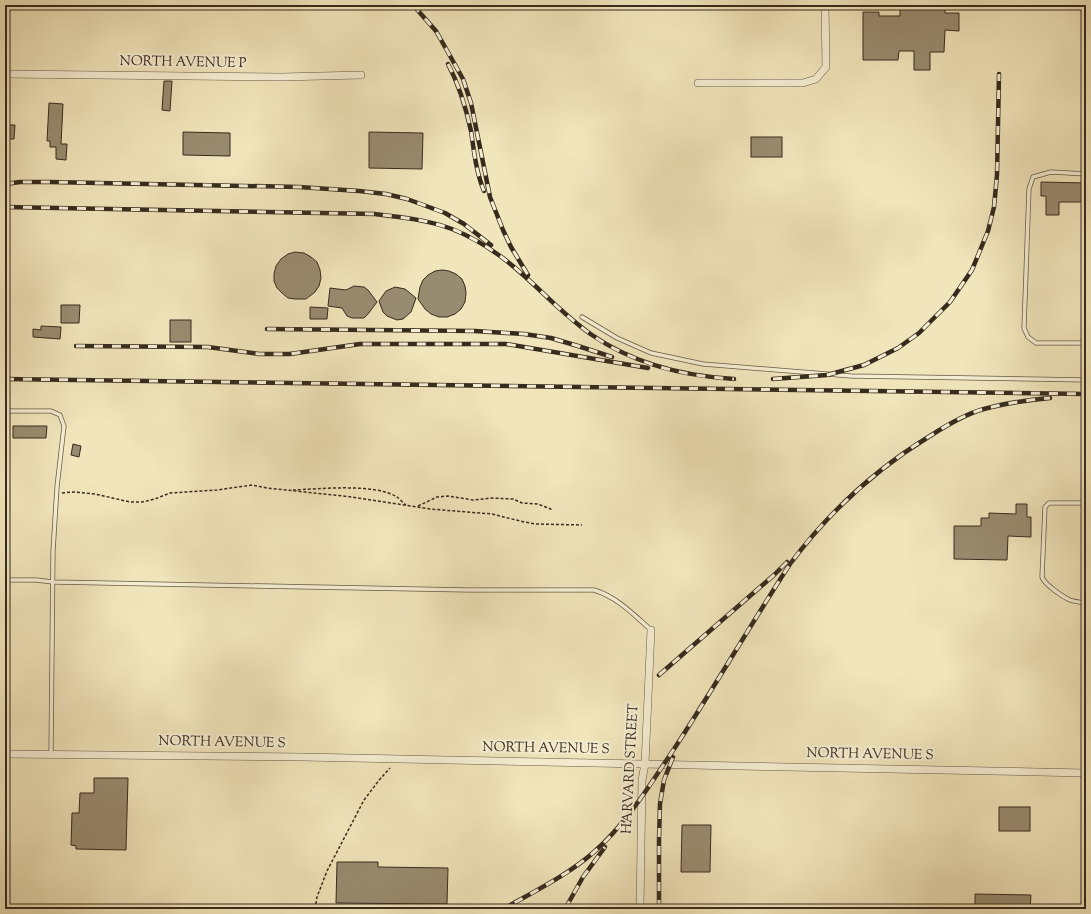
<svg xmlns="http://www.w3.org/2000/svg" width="1091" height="914" viewBox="0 0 1091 914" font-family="'Sorts Mill Goudy',serif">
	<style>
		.building { fill: #988c70; stroke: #372b1e }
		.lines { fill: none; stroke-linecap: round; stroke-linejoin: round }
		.lane-casing { stroke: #665a45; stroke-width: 5 }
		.street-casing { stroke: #665a45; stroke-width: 8 }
		.path { stroke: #372b1e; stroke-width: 1.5; stroke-dasharray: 3 2; stroke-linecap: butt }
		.lane { stroke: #f6eed3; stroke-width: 3.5 }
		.street { stroke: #f6eed3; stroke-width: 7 }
		.rail-casing { stroke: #372b1e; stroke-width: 4.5 }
		.rail { stroke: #f6eed3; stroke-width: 3; stroke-dasharray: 9; stroke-linecap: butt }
		.labels { text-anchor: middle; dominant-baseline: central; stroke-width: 4; stroke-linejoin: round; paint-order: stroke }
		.street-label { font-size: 14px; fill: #372b1e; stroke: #f6eed3 }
	</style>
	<rect width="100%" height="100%" fill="#f1e5bb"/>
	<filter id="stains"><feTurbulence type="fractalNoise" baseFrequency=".005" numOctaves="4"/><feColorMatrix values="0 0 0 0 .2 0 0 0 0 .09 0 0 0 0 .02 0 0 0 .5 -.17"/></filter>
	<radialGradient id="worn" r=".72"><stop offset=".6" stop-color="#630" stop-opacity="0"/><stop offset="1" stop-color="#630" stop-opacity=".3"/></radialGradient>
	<g class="building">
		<polygon points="900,5 945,5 945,13 959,13 959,31 945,30 944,52 930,52 930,70 914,70 914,51 899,51 898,60 863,60 863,12 879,12 879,16 900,16"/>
		<polygon points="164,81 172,81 170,111 162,110"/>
		<polygon points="49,103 63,104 61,144 67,144 66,160 56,159 56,147 50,147 50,141 47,141"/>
		<polygon points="5,125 15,125 14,139 5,139"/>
		<polygon points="183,132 230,133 230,156 183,155"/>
		<polygon points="369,132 423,133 422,169 369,168"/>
		<rect x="751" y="137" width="31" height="20"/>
		<polygon points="1041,182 1086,183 1086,202 1059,202 1059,215 1046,215 1046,196 1041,196"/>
		<polygon points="295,252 304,253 311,257 317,262 320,270 321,278 319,286 315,292 306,299 295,299 288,298 282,293 277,288 274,281 274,274 276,266 281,259 288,254"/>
		<polygon points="442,270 449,271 456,274 462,279 465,286 466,293 465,302 461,309 455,314 447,317 439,317 431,314 425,309 418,299 420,287 423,280 428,275 435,271"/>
		<polygon points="354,286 364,287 368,290 377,302 368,314 364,318 352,318 347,316 342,308 328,306 330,288 346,290"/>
		<polygon points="395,287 405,289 416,298 411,312 403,319 397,320 387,316 383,312 379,301 386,291"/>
		<polygon points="61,305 80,305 79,323 61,323"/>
		<polygon points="310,307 328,308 327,319 310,319"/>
		<rect x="170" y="320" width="21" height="22"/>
		<polygon points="41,326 61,327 60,339 33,337 33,329 41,330"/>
		<polygon points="13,426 47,426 46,438 13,438"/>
		<polygon points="73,444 81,446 79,457 71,455"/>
		<polygon points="1016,504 1027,504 1027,517 1031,517 1031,537 1008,536 1007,560 954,559 954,526 981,526 981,518 989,518 989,513 1016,514"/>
		<polygon points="94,778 128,778 126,850 76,849 76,846 71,845 72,813 79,813 80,793 94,793"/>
		<rect x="999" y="807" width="31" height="24"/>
		<polygon points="682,825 711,825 710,872 681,872"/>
		<polygon points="337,862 378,862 378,867 448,868 447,904 336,903"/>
		<polygon points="975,894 1031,895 1030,909 975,909"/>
	</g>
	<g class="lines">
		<defs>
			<g id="lane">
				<polyline points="1086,174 1051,172 1033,177 1029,189 1024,328 1028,337 1036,343 1086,343"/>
				<polyline points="582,317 617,338 651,353 703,364 851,376 1086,380"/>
				<polyline points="5,411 51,411 60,415 64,426 57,487 53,551 51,754"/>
				<path d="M1086 503H1049L1045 507 1042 577C1044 584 1063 597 1070 600 1075 602 1081 602 1086 603"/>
				<path d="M5 580H36L53 582 468 590H594C617 597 633 614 651 630"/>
			</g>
			<g id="street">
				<polyline points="5,74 282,77 361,75"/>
				<polyline points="698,83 803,83 816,79 826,67 825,5"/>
				<polyline points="5,754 303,757 1086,773"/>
				<polyline points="640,909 642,780 645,764 651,630"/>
			</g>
		</defs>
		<use href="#lane" class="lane-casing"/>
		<use href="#street" class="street-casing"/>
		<g class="path">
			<path d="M293 490C319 489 375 483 397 497 400 499 403 503 406 505"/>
			<polyline points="62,493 74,492 95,494 130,502 142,502 155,499 170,493 217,490 252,485 267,488 352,497 430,509 492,514 524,522 536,524 582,525"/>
			<polyline points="418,506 437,497 448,496 473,500 492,498 513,499 522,503 538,504 553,510"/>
			<polyline points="315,909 317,897 327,871 364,800 380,779 390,768"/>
		</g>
		<use href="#lane" class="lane"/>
		<use href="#street" class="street"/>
		<defs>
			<g id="rail">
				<polyline points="413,5 436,31 463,79 471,103 490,197 503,230 511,247 528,275"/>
				<path d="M448 64C459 85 466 108 471 131 474 151 476 172 484 191"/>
				<polyline points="5,184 20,182 50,182 299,187 359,191 386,194 407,199 445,213 464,224 491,245"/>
				<path d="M5 207 375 214C401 217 428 220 452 229 477 239 501 255 521 273 545 294 566 317 592 335 634 364 683 376 734 379"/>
				<polyline points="267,329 475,331 524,334 551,338 578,346 612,357"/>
				<polyline points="76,346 208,347 259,354 290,354 360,344 506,344 648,368"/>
				<polyline points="5,379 1086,394"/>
				<polyline points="773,379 827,375 864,365 898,348 919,333 950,302 972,270 988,231 994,207 997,175 999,74"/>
				<polyline points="659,675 774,575 787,562"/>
				<path d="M498 909 507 907C537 890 569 874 594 852 628 822 651 783 676 746 715 686 751 624 790 564 828 513 876 469 930 436 947 425 965 414 984 409 1006 403 1028 400 1050 398"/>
				<polyline points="565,909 583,877 605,847"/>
				<polyline points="659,909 659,839 660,804 664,780 673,757"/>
			</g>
		</defs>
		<use href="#rail" class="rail-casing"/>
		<use href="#rail" class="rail"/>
	</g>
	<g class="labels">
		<g class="street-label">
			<text transform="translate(183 63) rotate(1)">NORTH AVENUE P</text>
			<text transform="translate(222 743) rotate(1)">NORTH AVENUE S</text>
			<text transform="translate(546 749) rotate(1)">NORTH AVENUE S</text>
			<text transform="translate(870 755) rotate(1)">NORTH AVENUE S</text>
			<text transform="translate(631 769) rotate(-87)">HARVARD STREET</text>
		</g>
	</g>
	<rect width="1091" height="914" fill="none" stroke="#f1e5bb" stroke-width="20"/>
	<rect x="6" y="6" width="1079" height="902" fill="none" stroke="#372b1e" stroke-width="2"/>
	<rect x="10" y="10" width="1071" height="894" fill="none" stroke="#372b1e"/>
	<rect width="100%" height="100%" filter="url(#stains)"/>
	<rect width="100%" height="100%" fill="url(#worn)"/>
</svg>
